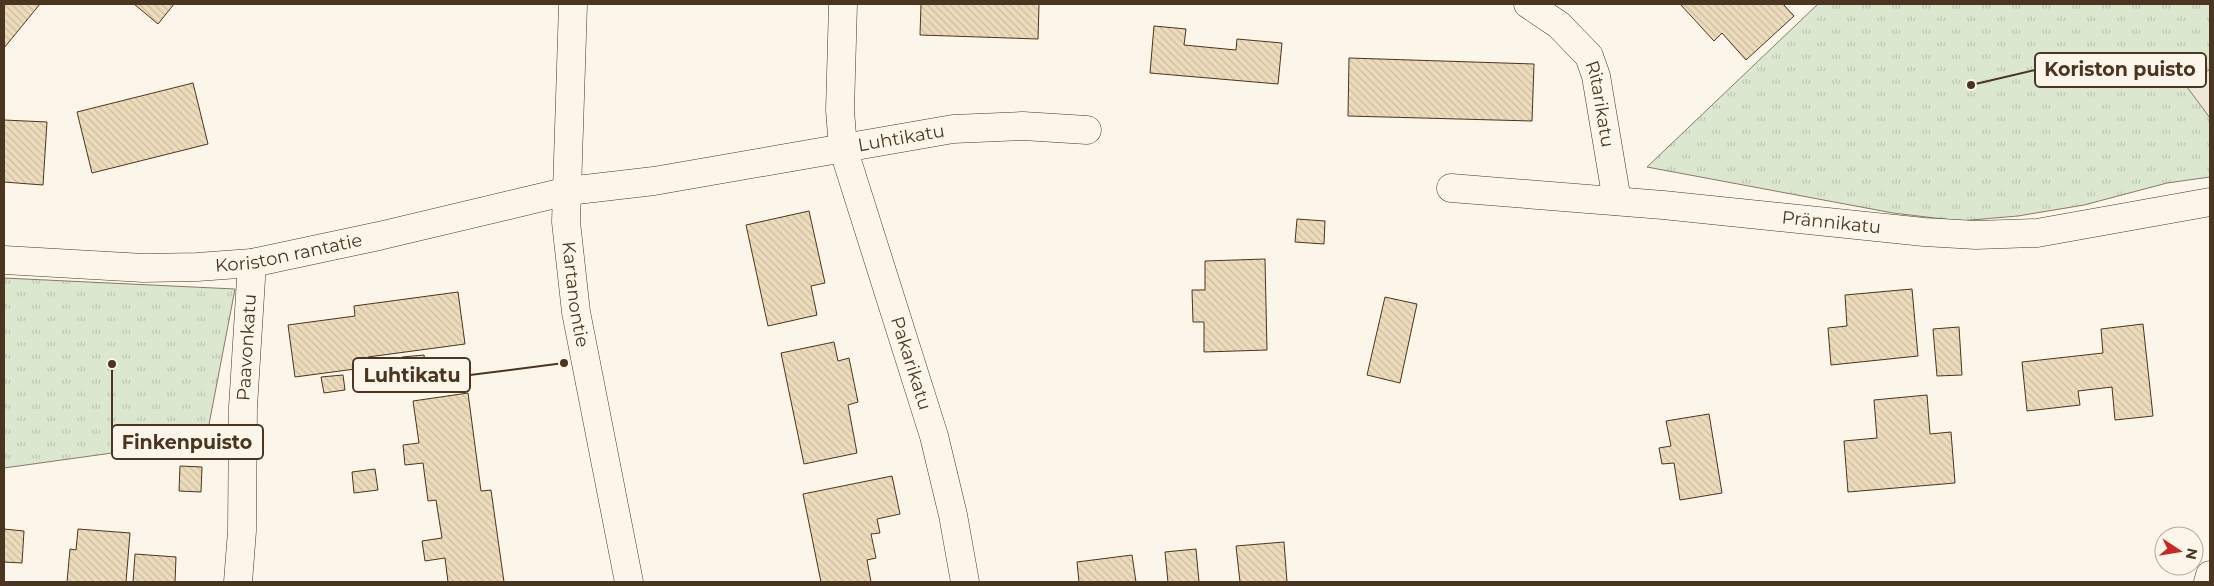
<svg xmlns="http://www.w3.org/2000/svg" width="2214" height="586" viewBox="0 0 2214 586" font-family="Montserrat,sans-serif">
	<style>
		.park { fill: url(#park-tufts); stroke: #887966 }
		.parking { fill: #ede7d9; stroke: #887966 }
		.building { fill: url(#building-back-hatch); stroke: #4a3520 }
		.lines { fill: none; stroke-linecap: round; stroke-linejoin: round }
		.minor-casing { stroke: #4a3520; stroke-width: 29 }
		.tertiary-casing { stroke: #4a3520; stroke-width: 29 }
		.minor { stroke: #fbf6e9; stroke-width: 28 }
		.tertiary { stroke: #fbf6e9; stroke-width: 28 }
		.labels { text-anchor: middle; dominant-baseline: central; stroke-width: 4; stroke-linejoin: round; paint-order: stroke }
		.street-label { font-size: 18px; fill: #4a3520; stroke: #fbf6e9 }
		.leader { fill: none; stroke: #4a3520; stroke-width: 2 }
		.callout-dot { fill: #4a3520; stroke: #fbf6e9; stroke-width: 2 }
		.callout { fill: #fbf6e9; stroke: #4a3520; stroke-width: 2 }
		.callout-label { font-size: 19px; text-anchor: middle; font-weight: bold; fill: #4a3520 }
	</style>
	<defs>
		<pattern id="park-tufts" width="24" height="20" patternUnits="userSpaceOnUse" patternTransform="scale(1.25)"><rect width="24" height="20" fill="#dce7d0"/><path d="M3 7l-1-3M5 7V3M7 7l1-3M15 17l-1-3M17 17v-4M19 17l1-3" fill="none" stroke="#bec7b2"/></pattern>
		<pattern id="building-back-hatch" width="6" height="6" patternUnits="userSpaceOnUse" patternTransform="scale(1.25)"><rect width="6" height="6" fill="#ecdcbc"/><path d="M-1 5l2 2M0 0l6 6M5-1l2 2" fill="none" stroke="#ccbda1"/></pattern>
	</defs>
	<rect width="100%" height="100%" fill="#fbf6e9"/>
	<g class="park">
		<polygon points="1818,4 2210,4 2210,177 2167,183 2084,205 2018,216 1960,221 1893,213 1647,167"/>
		<polygon points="4,278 235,289 206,440 4,468"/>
	</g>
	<polygon class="parking" points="2210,69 2210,118 2187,87"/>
	<g class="building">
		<polygon points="4,4 40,4 4,48"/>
		<polygon points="134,4 174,4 158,24"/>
		<polygon points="921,4 1039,4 1038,39 920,35"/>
		<polygon points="1680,4 1783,4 1794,16 1746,60 1722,33 1714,41"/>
		<polygon points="1154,26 1186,29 1184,45 1236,50 1237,39 1282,43 1278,84 1150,73"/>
		<polygon points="1349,58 1534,64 1532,121 1348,116"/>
		<polygon points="193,83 208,144 92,173 77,112"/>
		<polygon points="4,120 47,122 43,185 4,182"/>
		<polygon points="809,211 825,283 811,286 817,315 768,326 746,225"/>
		<polygon points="1297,219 1325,221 1324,244 1295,242"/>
		<polygon points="1265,259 1267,350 1204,352 1204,322 1193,322 1192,290 1205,290 1205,261"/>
		<polygon points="1912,289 1918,356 1831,365 1828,328 1847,326 1845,295"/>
		<polygon points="458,292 465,344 368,357 370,367 295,377 288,325 355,316 354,306"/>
		<polygon points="1385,297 1417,304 1400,383 1367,375"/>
		<polygon points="2143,324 2153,416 2115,420 2112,387 2078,391 2080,405 2027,411 2022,362 2103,353 2101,329"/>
		<polygon points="1959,327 1962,375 1937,376 1933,329"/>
		<polygon points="834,342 838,361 849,358 858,402 848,405 857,453 804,464 781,353"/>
		<polygon points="424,355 426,370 405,373 402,357"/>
		<polygon points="343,375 345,390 324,393 321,377"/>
		<polygon points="468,393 481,491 491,490 504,582 448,582 445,558 425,561 422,541 442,538 436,500 428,501 423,463 405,465 403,445 419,443 413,401"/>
		<polygon points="1927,395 1930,434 1951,432 1955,483 1848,492 1844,441 1877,438 1874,400"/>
		<polygon points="1709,414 1722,493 1680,500 1674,463 1662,464 1659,448 1671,446 1666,421"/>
		<polygon points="180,466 202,467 201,492 179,491"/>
		<polygon points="375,469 378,490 354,493 352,472"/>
		<polygon points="892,476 900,514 877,519 880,533 871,534 876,558 867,560 871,582 821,582 803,494"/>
		<polygon points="4,529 24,531 22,563 4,562"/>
		<polygon points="78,529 130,533 126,582 67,582 70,549 76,550"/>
		<polygon points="1284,542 1287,582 1240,582 1236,546"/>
		<polygon points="1196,549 1199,582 1168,582 1165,552"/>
		<polygon points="135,554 176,557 175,582 133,582"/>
		<polygon points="1132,555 1136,582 1079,582 1077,562"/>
	</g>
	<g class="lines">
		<defs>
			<g id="minor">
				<path id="s1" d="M843 4 840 110 843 148 934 436 953 515 965 582"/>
				<path id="s2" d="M1528 4 1559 25 1589 56 1596 76 1617 201"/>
				<path id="s3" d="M1451 188 1663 205 1924 232 1976 235 2037 233 2210 202"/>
				<path id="s4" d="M4 260 144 268 197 267 252 263 379 236 568 191 654 181 953 129 1023 126 1087 130"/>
				<path id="s5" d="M238 582 242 531 243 407 252 263"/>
				<polyline points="2208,582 2210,575"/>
			</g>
			<g id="tertiary">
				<path id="s6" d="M573 4 566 222 576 312 629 582"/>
			</g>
		</defs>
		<use href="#minor" class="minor-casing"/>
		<use href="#tertiary" class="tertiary-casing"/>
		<use href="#minor" class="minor"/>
		<use href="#tertiary" class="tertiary"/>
	</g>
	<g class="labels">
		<g class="street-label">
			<text stroke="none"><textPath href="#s2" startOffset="130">Ritarikatu</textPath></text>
			<text stroke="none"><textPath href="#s4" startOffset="910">Luhtikatu</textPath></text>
			<text stroke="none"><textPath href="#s3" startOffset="382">Prännikatu</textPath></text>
			<text stroke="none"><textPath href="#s4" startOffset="286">Koriston rantatie</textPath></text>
			<text stroke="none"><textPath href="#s6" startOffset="291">Kartanontie</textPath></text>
			<text stroke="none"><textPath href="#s5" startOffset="235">Paavonkatu</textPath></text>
			<text stroke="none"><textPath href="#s1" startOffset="370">Pakarikatu</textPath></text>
		</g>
	</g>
	<path class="leader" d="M1971 85L2035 70M564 363L470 375M112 364L112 442"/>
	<g class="callout-dot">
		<circle cx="1971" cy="85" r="5"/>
		<circle cx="564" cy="363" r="5"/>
		<circle cx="112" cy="364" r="5"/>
	</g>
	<g class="callout">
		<rect x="2035" y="53" width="171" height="34" rx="5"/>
		<rect x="353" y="358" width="117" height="34" rx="5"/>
		<rect x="112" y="425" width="151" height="34" rx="5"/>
	</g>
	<g class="callout-label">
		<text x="2120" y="76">Koriston puisto</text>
		<text x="412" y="382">Luhtikatu</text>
		<text x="187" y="449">Finkenpuisto</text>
	</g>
	<rect width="2214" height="586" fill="none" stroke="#4a3520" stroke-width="10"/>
	<g transform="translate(2179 551) rotate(102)"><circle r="24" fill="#fbf6e9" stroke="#b4a999"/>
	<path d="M0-4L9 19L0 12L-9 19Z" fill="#c62828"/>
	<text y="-8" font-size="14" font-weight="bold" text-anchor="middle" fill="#4a3520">N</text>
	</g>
</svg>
